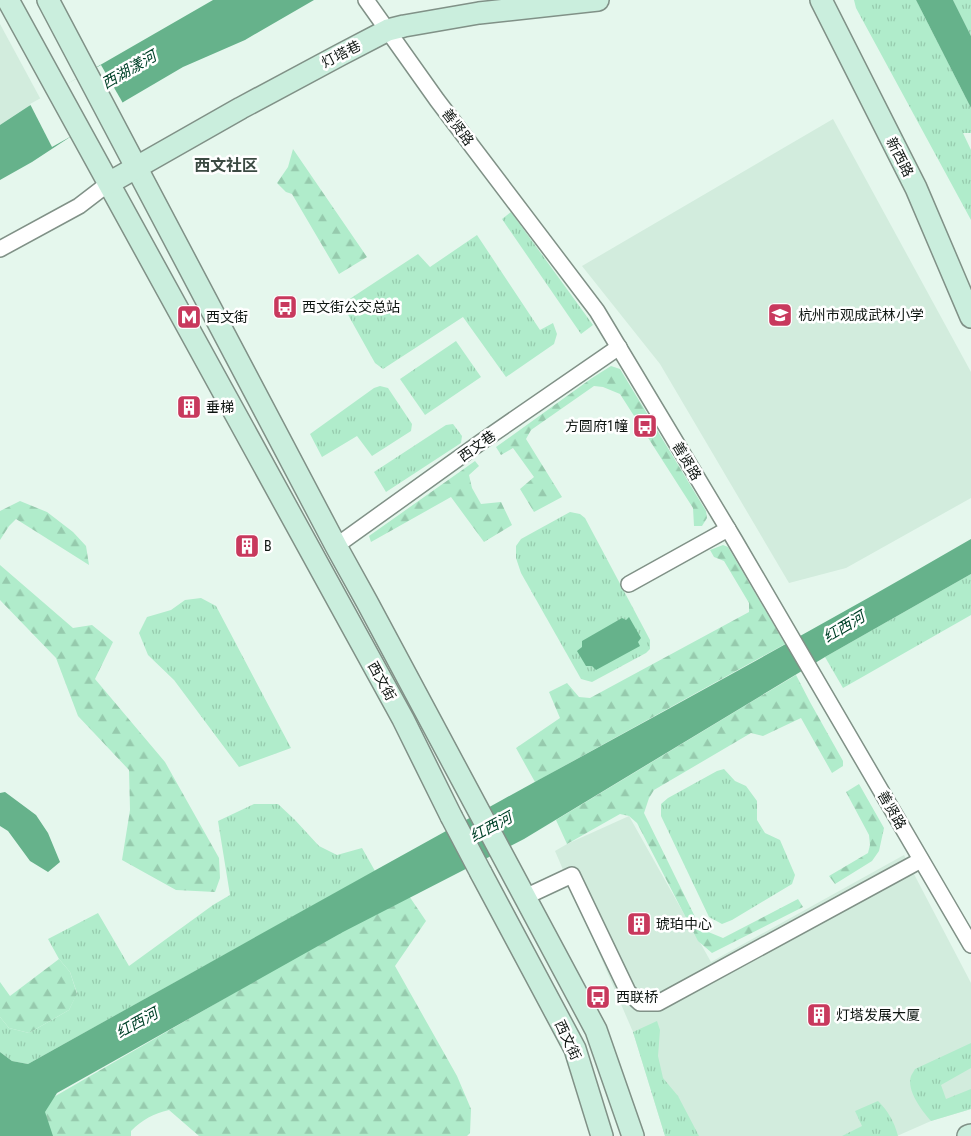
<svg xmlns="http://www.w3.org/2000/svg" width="971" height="1136" viewBox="0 0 971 1136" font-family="'Roboto Condensed','Noto Sans SC',sans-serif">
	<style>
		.built { fill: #d2ecdd }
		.grass { fill: url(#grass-tufts) }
		.forest { fill: url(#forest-firs) }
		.water { fill: #66b28b }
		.pier { fill: #e5f7ed }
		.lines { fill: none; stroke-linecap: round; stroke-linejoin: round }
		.street-casing { stroke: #809187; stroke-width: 18 }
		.secondary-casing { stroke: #809187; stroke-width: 24 }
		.street { stroke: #fff; stroke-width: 15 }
		.secondary { stroke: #caeedd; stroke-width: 21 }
		.secondary-bridge-casing { stroke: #809187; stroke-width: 24; stroke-linecap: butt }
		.secondary-bridge { stroke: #caeedd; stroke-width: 21 }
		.labels { text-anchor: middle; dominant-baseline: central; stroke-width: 5; stroke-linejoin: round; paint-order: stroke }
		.street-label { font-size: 14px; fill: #0e1511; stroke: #fff }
		.poi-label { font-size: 14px; fill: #0e1511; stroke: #fff; text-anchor: start }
		.water-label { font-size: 15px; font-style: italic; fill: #004229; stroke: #fff }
		.quarter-label { font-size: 16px; font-weight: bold; fill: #3b4a42; stroke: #fff }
	</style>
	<defs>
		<pattern id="grass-tufts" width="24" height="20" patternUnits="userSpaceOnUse" patternTransform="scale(1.25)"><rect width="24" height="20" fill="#b0eccb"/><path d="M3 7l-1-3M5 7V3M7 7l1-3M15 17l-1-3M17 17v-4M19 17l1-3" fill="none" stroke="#96caad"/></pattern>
		<pattern id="forest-firs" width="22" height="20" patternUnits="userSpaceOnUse" patternTransform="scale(1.25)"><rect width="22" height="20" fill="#b0eccb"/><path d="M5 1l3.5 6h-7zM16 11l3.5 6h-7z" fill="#96caad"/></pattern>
	</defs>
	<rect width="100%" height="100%" fill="#e5f7ed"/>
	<g class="built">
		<polygon points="0,24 47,111 0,134"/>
		<polygon points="833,119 971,372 971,498 846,568 789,583 660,364 582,266"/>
		<polygon points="629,816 711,962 904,855 971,983 971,1109 931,1121 897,1136 665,1136 633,1032 555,851 567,844"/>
	</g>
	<g class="grass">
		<polygon points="854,0 916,0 971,108 971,133 963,133 971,150 971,220 856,8"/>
		<polygon points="953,0 971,0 971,36"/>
		<polygon points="511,212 593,325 581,334 502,219"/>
		<polygon points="477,235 540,330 553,323 557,334 554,344 506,377 463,317 383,369 375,363 342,304 418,254 430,267"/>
		<polygon points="456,341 481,377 425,415 400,379"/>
		<polygon points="380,386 388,388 412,424 411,431 372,456 357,436 322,457 310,434 374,388"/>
		<polygon points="453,424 462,436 461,443 386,492 374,472 446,425"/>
		<polygon points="570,512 580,514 585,518 650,640 650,649 646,653 592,682 581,679 521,573 516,558 516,546 521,539"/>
		<polygon points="971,574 971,615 843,688 825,657"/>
		<polygon points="201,598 216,606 291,748 239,767 174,680 148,655 139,633 147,617 171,610 185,600"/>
		<polygon points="724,769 735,781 746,786 757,801 757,820 765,833 780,840 795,875 792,884 732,920 722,924 709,917 661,816 661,804 668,798 717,771"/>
		<polygon points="254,804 278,804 295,820 319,846 337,855 362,848 375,871 28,1064 12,1061 0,1052 0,1017 9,1028 29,1033 69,1010 77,993 70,972 59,959 48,939 98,913 129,966 213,905 230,895 218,821"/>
		<polygon points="657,1021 660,1030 658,1056 663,1078 678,1096 699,1136 665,1136 633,1032"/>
		<path d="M971 1043V1068L941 1085 946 1099 971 1089V1109L931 1121C922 1111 906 1090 911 1076 912 1074 914 1071 915 1069Z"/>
		<path d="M878 1101C888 1111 894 1121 898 1136H842L862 1126 855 1111Z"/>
	</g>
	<g class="forest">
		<polygon points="293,149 367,257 339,274 292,194 286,192 277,183 288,167"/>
		<polygon points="611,366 620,369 706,511 707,518 702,526 694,526 693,508 620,394 603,387 594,386 531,430 526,439 562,497 534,512 520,489 534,477 513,448 501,455 496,447 592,378"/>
		<polygon points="475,461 479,466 469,475 472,488 481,504 501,502 512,525 484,542 451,497 371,542 369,536"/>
		<polygon points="20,501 47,512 73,532 86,546 89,565 16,519 9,526 0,540 0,511"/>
		<polygon points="723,545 728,547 785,644 535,782 516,748 560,718 549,692 567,683 579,697 590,698 749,612 749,603 724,561 714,557 710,550"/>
		<polygon points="0,565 73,628 92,625 113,642 95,679 165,762 219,858 220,878 215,892 176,890 122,860 130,810 129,770 78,716 56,658 0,600"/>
		<polygon points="796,675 810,702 843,761 843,766 832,773 801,718 763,736 751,733 654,790 649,798 644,813 701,929 723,938 798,899 803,907 712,953 698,941 637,823 629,816 620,814 567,844 556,820"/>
		<polygon points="859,784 884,828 879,851 872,861 835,884 829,876 868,853 870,845 869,835 846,792"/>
		<path d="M407 893 426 921 395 966 457 1076 471 1109 470 1133 467 1136H199L169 1110C153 1114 143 1119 131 1131V1136H47L37 1108 52 1098Z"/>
		<polygon points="59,959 70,972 77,994 69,1010 29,1033 9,1028 0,1017 0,982 10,996"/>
	</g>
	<g class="water">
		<polygon points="213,0 314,0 245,40 183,67 125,101 32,162 0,180 0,125 29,106"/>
		<polygon points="916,0 953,0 971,36 971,108"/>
		<path d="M971 539V574L825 657 524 839 343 932 57 1093 45 1112 53 1136H0V1052L12 1061 28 1064C186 976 344 887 502 800 659 714 816 629 971 539Z"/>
		<polygon points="629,617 641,638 638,642 640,646 596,670 592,666 586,666 577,651 582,647 582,641 622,618 626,620"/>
		<polygon points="5,792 36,815 48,833 60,862 48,872 30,861 8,831 0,826 0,793"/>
	</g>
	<polygon class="pier" points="101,65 124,105 102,119 52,147 30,104"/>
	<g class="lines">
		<defs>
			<g id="street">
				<polyline points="366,0 437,100 597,311 734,539 971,945"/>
				<polyline points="0,249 79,206 109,183"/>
				<polyline points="336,546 481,442 619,347"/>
				<polyline points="629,584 728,529"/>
				<polyline points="525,897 572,875 628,992 640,1003 658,1003 921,860"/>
			</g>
			<g id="secondary">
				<polyline points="8,0 403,719 451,816"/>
				<polyline points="48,0 336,546 367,602 596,1030 633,1136"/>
				<polyline points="821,0 916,188 971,317"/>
				<polyline points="109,183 241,108 340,55 388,30 404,26 479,13 598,0"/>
				<polyline points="481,873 575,1049 602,1136"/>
				<polyline points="968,1136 971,1135"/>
			</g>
		</defs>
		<use href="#street" class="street-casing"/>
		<use href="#secondary" class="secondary-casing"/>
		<use href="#street" class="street"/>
		<use href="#secondary" class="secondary"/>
		<defs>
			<polyline id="secondary-bridge" points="451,816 481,873"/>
		</defs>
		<use href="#secondary-bridge" class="secondary-bridge-casing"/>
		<use href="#secondary-bridge" class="secondary-bridge"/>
	</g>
	<defs>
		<symbol id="bus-square" viewBox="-11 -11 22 22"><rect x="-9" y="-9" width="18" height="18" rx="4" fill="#c8395d" stroke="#fff"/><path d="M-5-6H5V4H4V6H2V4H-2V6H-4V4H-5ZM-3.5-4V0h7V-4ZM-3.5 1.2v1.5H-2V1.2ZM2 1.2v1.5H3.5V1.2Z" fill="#fff"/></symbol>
		<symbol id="school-square" viewBox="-11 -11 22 22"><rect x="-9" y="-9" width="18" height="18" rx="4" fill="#c8395d" stroke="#fff"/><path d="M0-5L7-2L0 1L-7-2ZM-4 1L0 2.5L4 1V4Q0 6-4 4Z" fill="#fff"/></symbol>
		<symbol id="metro-square" viewBox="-11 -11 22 22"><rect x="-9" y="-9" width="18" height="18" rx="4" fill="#c8395d" stroke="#fff"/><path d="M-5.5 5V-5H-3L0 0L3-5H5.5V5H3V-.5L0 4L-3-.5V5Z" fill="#fff"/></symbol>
		<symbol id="building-square" viewBox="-11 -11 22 22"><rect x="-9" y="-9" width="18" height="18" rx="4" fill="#c8395d" stroke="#fff"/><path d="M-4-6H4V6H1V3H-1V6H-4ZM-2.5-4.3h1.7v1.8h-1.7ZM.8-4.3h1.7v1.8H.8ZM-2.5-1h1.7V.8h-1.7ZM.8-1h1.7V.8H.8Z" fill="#fff"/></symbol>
	</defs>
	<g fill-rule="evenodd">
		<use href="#bus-square" x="271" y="293" width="28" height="28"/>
		<use href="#school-square" x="766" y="301" width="28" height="28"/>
		<use href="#metro-square" x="175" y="303" width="28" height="28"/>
		<use href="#building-square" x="175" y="393" width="28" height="28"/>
		<use href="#bus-square" x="631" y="412" width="28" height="28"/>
		<use href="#building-square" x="233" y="532" width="28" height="28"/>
		<use href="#building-square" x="625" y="910" width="28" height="28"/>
		<use href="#bus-square" x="584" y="983" width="28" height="28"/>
		<use href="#building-square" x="805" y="1001" width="28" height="28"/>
	</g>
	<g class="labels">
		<g class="street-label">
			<text transform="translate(341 54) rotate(-27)">灯塔巷</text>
			<text transform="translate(458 127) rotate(53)">善贤路</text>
			<text transform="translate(900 157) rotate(63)">新西路</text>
			<text transform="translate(477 446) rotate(-35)">西文巷</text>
			<text transform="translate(687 461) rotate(59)">善贤路</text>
			<text transform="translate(382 681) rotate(61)">西文街</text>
			<text transform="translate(892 810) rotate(60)">善贤路</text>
			<text transform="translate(568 1040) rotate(65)">西文街</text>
		</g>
		<g class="poi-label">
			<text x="302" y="307">西文街公交总站</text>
			<text x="798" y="315">杭州市观成武林小学</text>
			<text x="206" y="317">西文街</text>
			<text x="206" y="407">垂梯</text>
			<text x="628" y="426" text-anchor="end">方圆府1幢</text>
			<text x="264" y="546">B</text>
			<text x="656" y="924">琥珀中心</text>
			<text x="616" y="997">西联桥</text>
			<text x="836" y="1015">灯塔发展大厦</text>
		</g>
		<g class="water-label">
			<text transform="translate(129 70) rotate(-30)">西湖漾河</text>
			<text transform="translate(844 627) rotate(-31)">红西河</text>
			<text transform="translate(491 827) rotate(-28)">红西河</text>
			<text transform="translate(137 1023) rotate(-29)">红西河</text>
		</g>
		<g class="quarter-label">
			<text x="226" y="165">西文社区</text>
		</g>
	</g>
</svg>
